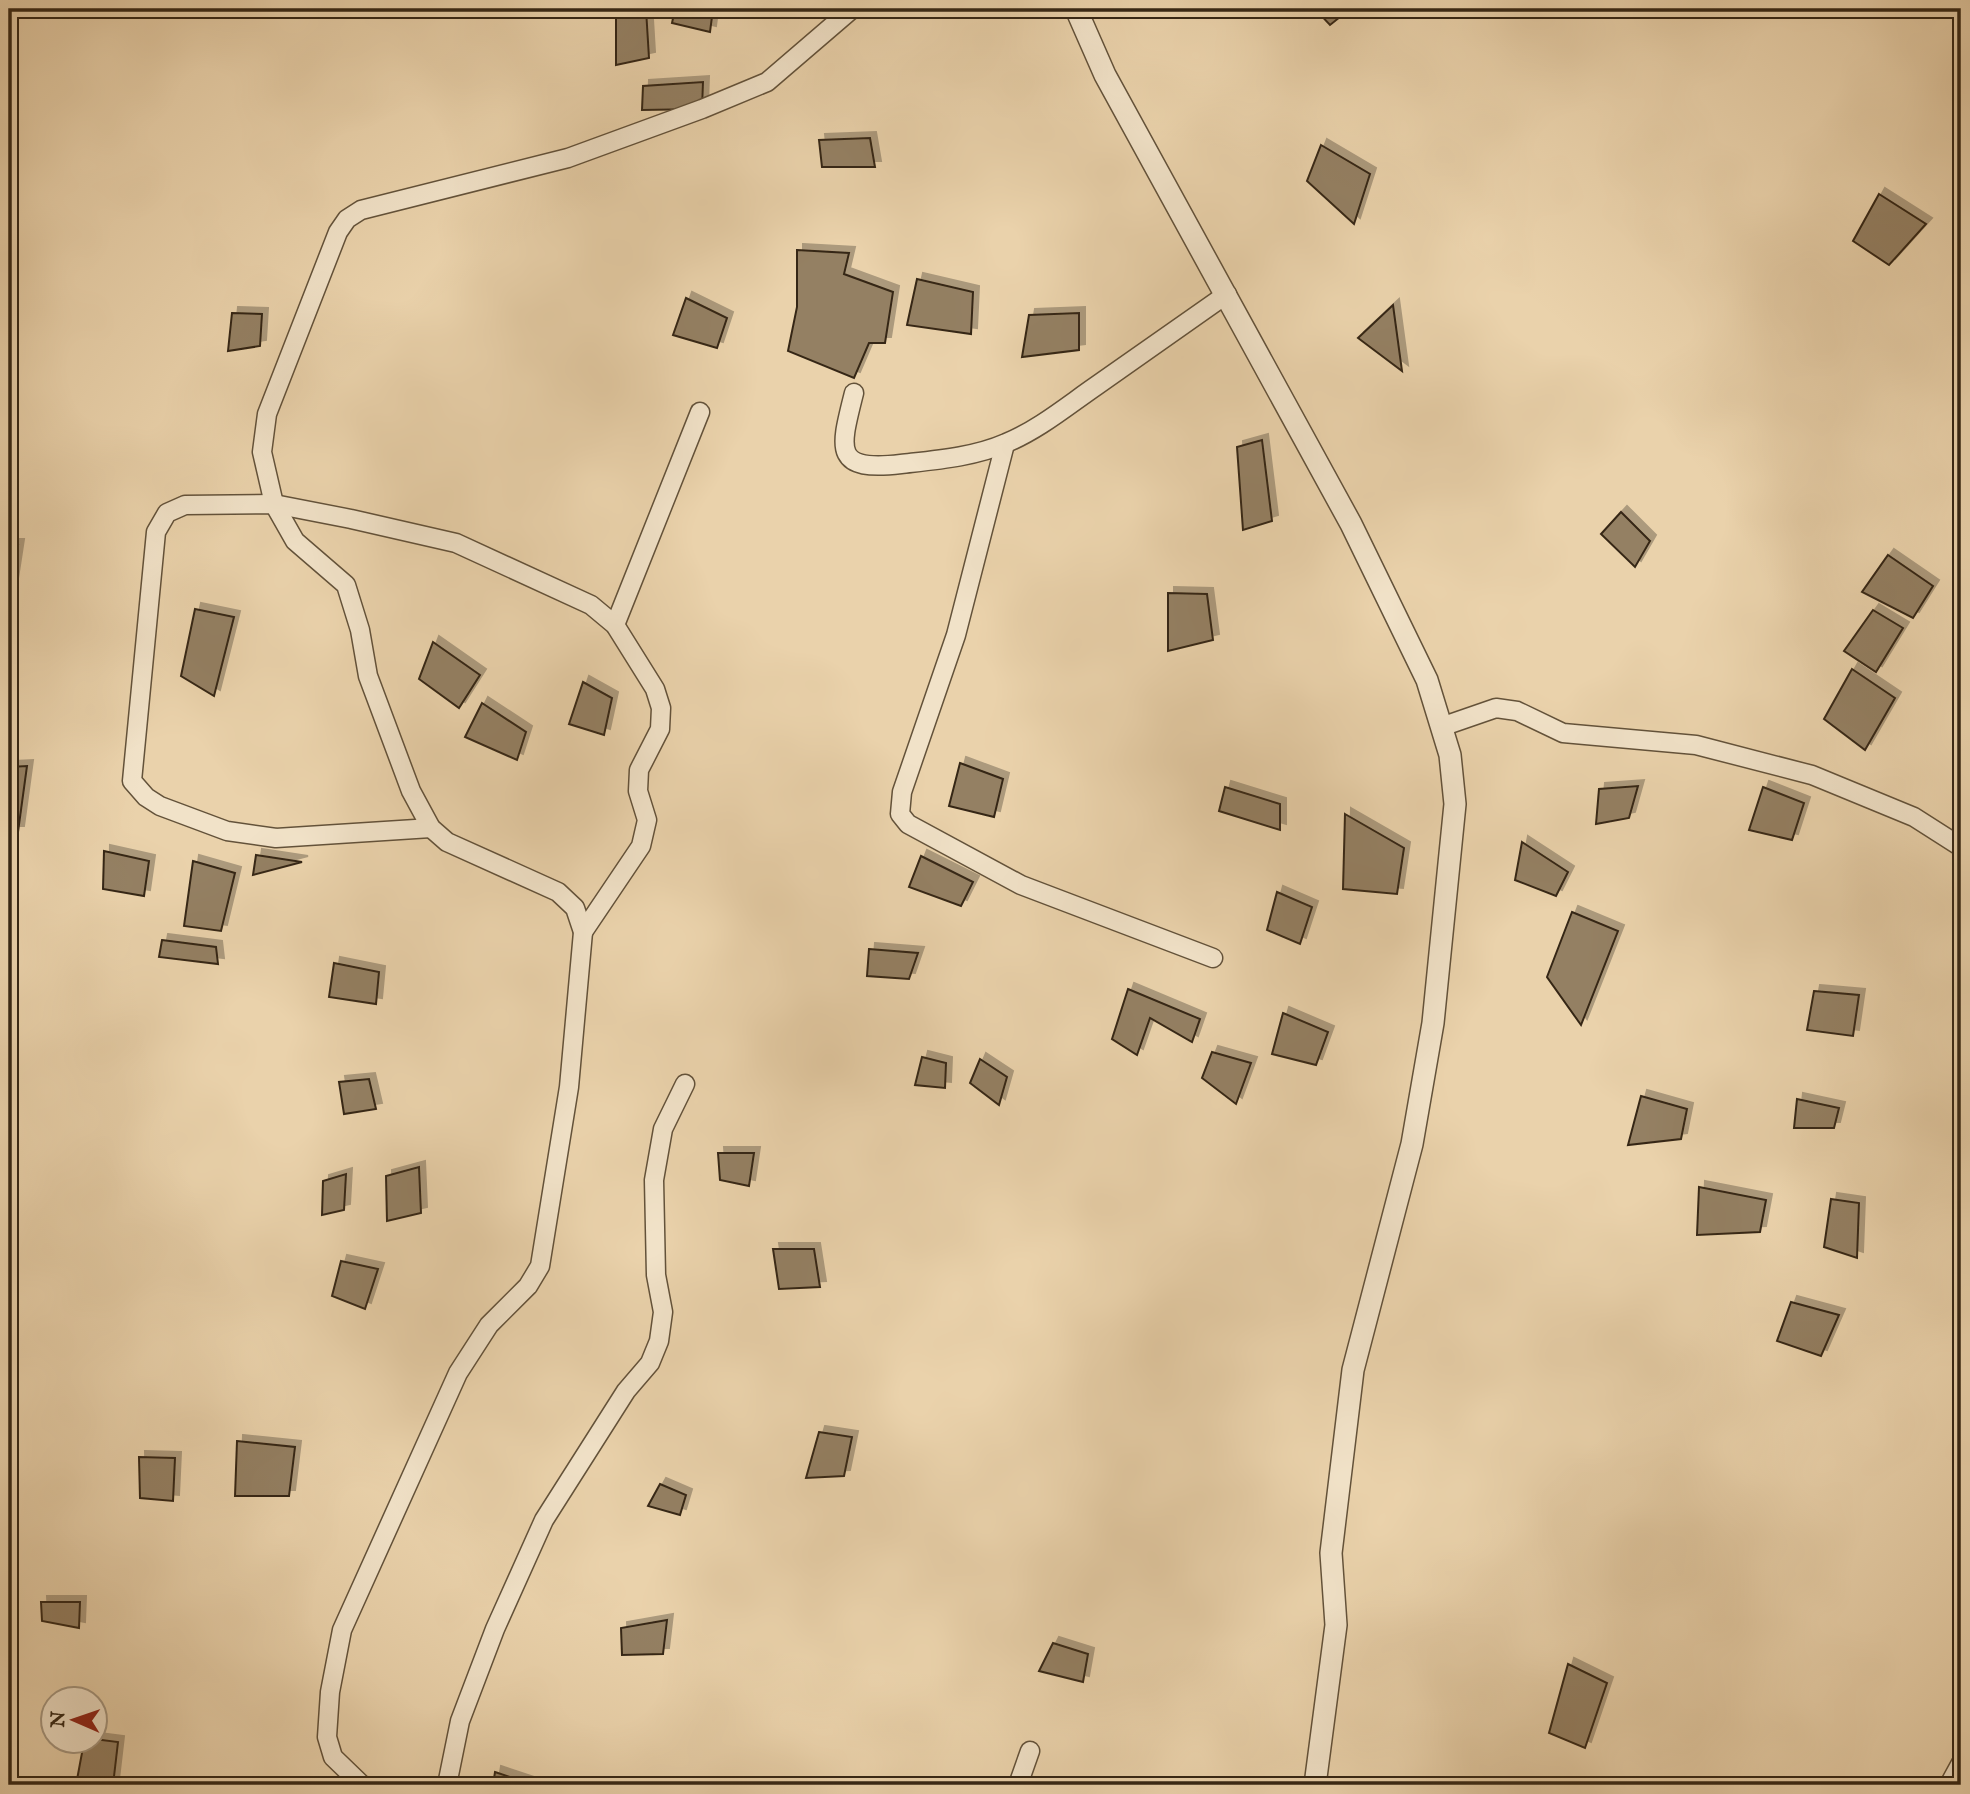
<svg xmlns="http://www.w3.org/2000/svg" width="1970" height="1794" viewBox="0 0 1970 1794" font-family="'IM FELL English',serif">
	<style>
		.building { fill: #948063; stroke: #362715; stroke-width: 2; filter: url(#shadow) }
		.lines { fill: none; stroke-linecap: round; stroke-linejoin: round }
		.minor-casing { stroke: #63523a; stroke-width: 21 }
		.tertiary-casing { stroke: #63523a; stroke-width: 24 }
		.minor { stroke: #f1e2c8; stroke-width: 18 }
		.tertiary { stroke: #f1e2c8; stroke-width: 21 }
	</style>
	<defs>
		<filter id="shadow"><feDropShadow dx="6" dy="-6" stdDeviation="0" flood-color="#0004"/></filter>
	</defs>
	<rect width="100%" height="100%" fill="#ead2ab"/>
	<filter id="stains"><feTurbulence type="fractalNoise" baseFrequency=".00286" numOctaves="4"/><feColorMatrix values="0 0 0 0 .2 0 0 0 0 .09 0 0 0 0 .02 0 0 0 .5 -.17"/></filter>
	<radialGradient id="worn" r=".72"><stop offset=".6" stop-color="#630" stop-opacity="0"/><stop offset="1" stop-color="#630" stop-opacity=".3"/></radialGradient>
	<g class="building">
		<polygon points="616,9 646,9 649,58 616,65"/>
		<polygon points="675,9 713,9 710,32 672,23"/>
		<polygon points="1315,9 1350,9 1330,25"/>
		<polygon points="703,82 702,109 642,110 643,86"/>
		<polygon points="870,138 875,167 822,167 819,140"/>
		<polygon points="1321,145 1370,174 1354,224 1307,181"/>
		<polygon points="1879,194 1926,224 1889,265 1853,241"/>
		<polygon points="797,250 849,253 844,274 893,292 885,343 869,343 854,378 788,351 797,307"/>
		<polygon points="917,279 973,292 971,334 907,325"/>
		<polygon points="686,298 727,318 717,348 673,335"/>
		<polygon points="1393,305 1402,371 1358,338"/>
		<polygon points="232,313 262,314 260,346 228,351"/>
		<polygon points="1079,313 1079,350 1022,357 1029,315"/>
		<polygon points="1262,440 1272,521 1243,530 1237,447"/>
		<polygon points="1621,512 1650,541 1635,567 1601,534"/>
		<polygon points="9,545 18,545 9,604"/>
		<polygon points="1888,555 1933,586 1913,618 1862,592"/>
		<polygon points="1168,593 1207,594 1213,640 1168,651"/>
		<polygon points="195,609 234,617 214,696 181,676"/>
		<polygon points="1873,610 1903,628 1876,672 1844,651"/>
		<polygon points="433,642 480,675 459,708 419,679"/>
		<polygon points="1852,669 1895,698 1865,750 1824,719"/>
		<polygon points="583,682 612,698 604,735 569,724"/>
		<polygon points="482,703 526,732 517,760 465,737"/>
		<polygon points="960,763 1003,779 994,817 949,806"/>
		<polygon points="27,766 18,832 9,832 9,767"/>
		<polygon points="1638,786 1629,818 1596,824 1599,789"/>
		<polygon points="1225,787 1280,804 1280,830 1219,811"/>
		<polygon points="1763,787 1804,803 1792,840 1749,830"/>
		<polygon points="1345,814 1404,848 1397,894 1343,889"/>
		<polygon points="1522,842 1568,872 1556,896 1515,880"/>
		<polygon points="104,851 149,861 144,896 103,889"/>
		<polygon points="256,855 302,862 253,875"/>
		<polygon points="921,856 973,882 961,906 909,887"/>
		<polygon points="193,861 235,873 221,931 184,926"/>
		<polygon points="1277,892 1312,907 1300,944 1267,930"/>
		<polygon points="1572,912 1618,931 1581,1025 1547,977"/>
		<polygon points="162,940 216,947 218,964 159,957"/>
		<polygon points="869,949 918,953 909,979 867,976"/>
		<polygon points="334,963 379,972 376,1004 329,997"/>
		<polygon points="1128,989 1200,1019 1192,1042 1150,1018 1137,1055 1112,1039"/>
		<polygon points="1814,991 1859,995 1853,1036 1807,1030"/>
		<polygon points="1283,1013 1328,1032 1316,1065 1272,1054"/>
		<polygon points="1212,1052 1251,1063 1236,1104 1202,1078"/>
		<polygon points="922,1057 946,1063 945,1088 915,1085"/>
		<polygon points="980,1059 1007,1077 999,1105 970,1083"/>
		<polygon points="369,1079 376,1109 344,1114 339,1082"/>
		<polygon points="1641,1096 1687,1109 1681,1139 1628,1145"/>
		<polygon points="1797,1099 1839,1108 1834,1128 1794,1128"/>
		<polygon points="718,1153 754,1153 749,1186 720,1180"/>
		<polygon points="419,1167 421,1213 387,1221 386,1176"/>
		<polygon points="346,1174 344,1210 322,1215 323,1181"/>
		<polygon points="1699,1187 1766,1200 1760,1232 1697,1235"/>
		<polygon points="1831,1199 1859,1203 1857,1258 1824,1247"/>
		<polygon points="773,1249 814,1249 820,1287 779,1289"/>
		<polygon points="341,1261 378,1269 365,1309 332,1296"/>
		<polygon points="1791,1302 1839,1315 1821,1356 1777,1341"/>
		<polygon points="819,1432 852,1437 844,1476 806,1478"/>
		<polygon points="237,1441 295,1447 289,1496 235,1496"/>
		<polygon points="139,1457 175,1458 173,1501 140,1498"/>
		<polygon points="660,1484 686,1495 680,1515 648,1506"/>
		<polygon points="41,1602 80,1602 79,1628 42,1621"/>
		<polygon points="667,1620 663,1654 622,1655 621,1628"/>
		<polygon points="1053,1643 1088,1654 1083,1682 1039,1671"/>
		<polygon points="1568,1664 1607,1683 1585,1748 1549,1733"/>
		<polygon points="94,1739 118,1742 113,1785 76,1785 84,1742 94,1742"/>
		<polygon points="495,1772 534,1785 493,1785"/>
	</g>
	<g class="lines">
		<defs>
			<g id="minor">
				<path d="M854 393C840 449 832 472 901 464 936 460 974 457 1006 443 1038 430 1067 406 1096 386 1139 356 1183 325 1227 294"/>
				<polyline points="1005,444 956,635 902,792 900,814 908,824 1021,885 1213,958"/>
				<polyline points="615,625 700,412"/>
				<polyline points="1441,727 1496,708 1517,711 1563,733 1696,745 1812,775 1914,817 1961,847"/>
				<polyline points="431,828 276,838 227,831 160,806 146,797 132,781 156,532 167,513 185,505 274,504 351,519 456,543 591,605 615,625 655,689 661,708 660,729 639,770 638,791 647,820 641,846 583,932"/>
				<polyline points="362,1785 333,1757 327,1737 330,1692 342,1630 458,1373 489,1325 528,1286 540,1266 569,1087 583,932 575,908 558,892 447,842 431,828 411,791 368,676 360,630 346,585 295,541 274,504 262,452 267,414 338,232 347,219 361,210 568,158 702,109 767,82 852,9"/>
				<polyline points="447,1785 460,1721 495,1629 544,1520 626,1391 650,1363 659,1341 663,1312 656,1275 654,1180 663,1129 685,1084"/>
				<polyline points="1018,1785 1030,1751"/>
				<polyline points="1949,1785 1961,1763"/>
			</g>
			<polyline id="tertiary" points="1076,9 1105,75 1351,524 1427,680 1450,755 1455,804 1433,1023 1412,1144 1353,1370 1331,1553 1336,1625 1315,1785"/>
		</defs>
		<use href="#minor" class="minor-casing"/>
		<use href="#tertiary" class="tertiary-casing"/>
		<use href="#minor" class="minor"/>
		<use href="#tertiary" class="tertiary"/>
	</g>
	<rect width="1970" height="1794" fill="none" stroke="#ead2ab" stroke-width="35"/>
	<rect x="10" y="10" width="1949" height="1773" fill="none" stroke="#362715" stroke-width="3.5"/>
	<rect x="18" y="18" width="1935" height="1759" fill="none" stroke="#362715" stroke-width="2"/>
	<g transform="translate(74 1720) rotate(272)"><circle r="33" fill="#f1e2c8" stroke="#a69780" stroke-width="2"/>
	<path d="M0-5L12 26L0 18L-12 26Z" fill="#8f2418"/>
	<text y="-10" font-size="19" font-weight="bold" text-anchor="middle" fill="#362715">N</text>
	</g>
	<rect width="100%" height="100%" filter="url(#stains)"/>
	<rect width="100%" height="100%" fill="url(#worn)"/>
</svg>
